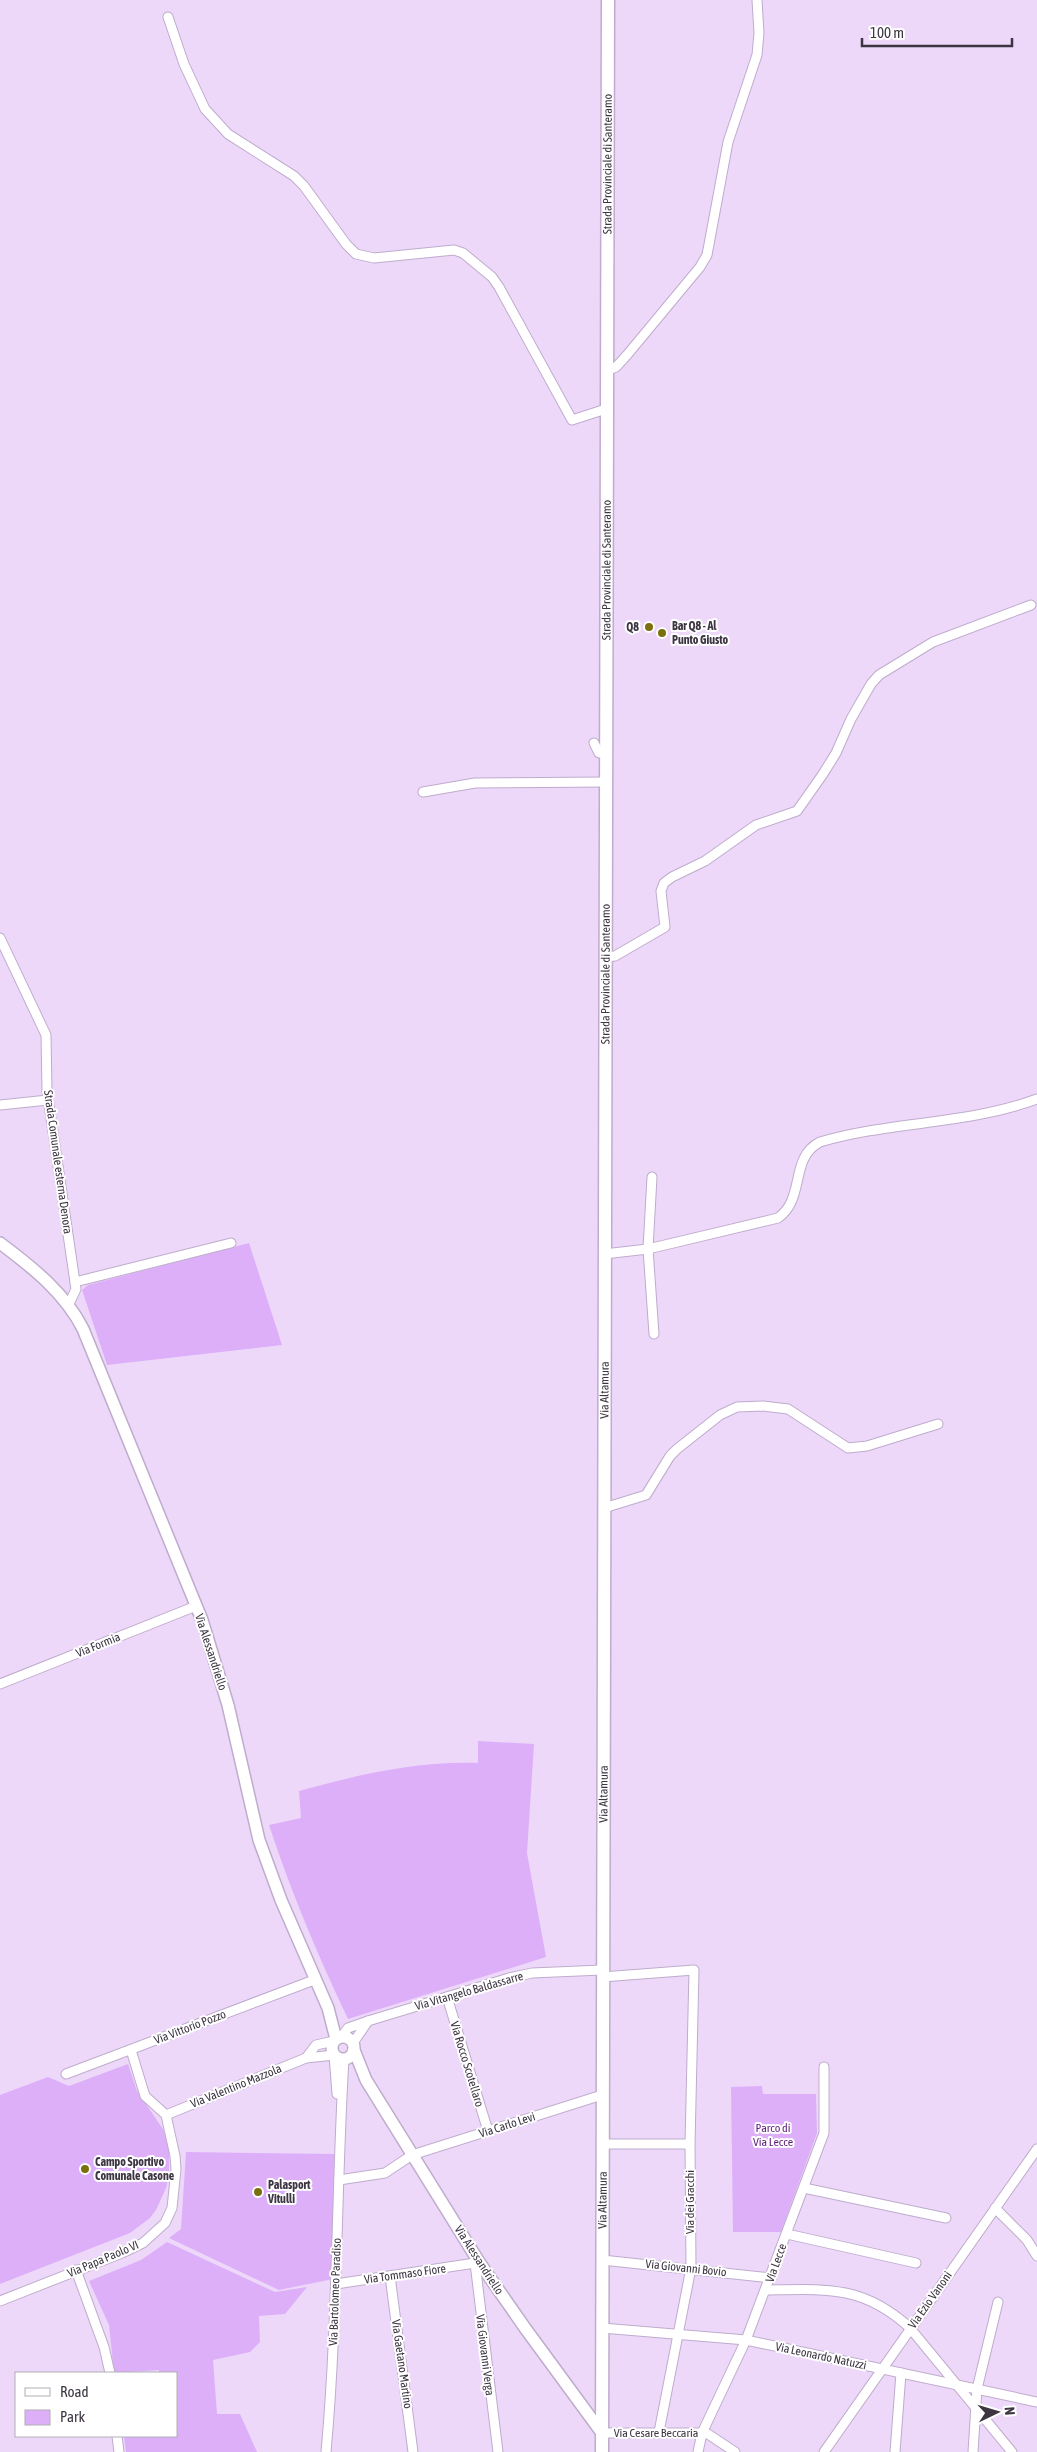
<svg xmlns="http://www.w3.org/2000/svg" width="1037" height="2452" viewBox="0 0 1037 2452" font-family="'Asap Condensed',sans-serif">
	<style>
		.green { fill: #ddaff9 }
		.lines { fill: none; stroke-linecap: round; stroke-linejoin: round }
		.minor-casing { stroke: #bfaccc; stroke-width: 11 }
		.tertiary-casing { stroke: #bfaccc; stroke-width: 14 }
		.secondary-casing { stroke: #bfaccc; stroke-width: 15 }
		.minor { stroke: #fff; stroke-width: 9 }
		.tertiary { stroke: #fff; stroke-width: 11 }
		.secondary { stroke: #fff; stroke-width: 12 }
		.poi-dot { fill: #7b6f0e; stroke: #fff; stroke-width: 2 }
		.labels { text-anchor: middle; dominant-baseline: central; stroke-width: 4; stroke-linejoin: round; paint-order: stroke }
		.street-label { font-size: 12px; fill: #3d3542; stroke: #fff }
		.poi-label { font-size: 12px; font-weight: bold; fill: #3d3542; stroke: #fff; text-anchor: start }
		.park-label { font-size: 12px; fill: #5d1c7c; stroke: #fff }
	</style>
	<rect width="100%" height="100%" fill="#edd8fa"/>
	<g class="green">
		<polygon points="249,1243 282,1345 107,1365 82,1290 88,1285"/>
		<path d="M478 1741 534 1744 527 1853 546 1957 348 2019C318 1956 291 1892 269 1825L301 1818 299 1791C358 1775 415 1761 478 1763Z"/>
		<polygon points="128,2064 137,2091 163,2129 169,2150 169,2176 166,2188 156,2210 150,2218 130,2233 0,2284 0,2095 48,2077 69,2086"/>
		<polygon points="762,2086 763,2094 816,2094 817,2133 781,2232 733,2232 731,2087"/>
		<polygon points="186,2152 334,2154 333,2279 279,2290 169,2238 181,2229"/>
		<polygon points="167,2242 275,2292 307,2287 285,2314 259,2316 260,2342 250,2352 213,2360 217,2414 240,2414 257,2452 126,2452 124,2436 176,2436 176,2373 159,2373 159,2370 114,2373 109,2325 89,2281 141,2260"/>
	</g>
	<g class="lines">
		<defs>
			<g id="minor">
				<polyline points="168,17 184,64 205,109 228,134 294,176 304,186 346,244 356,254 374,258 454,250 463,253 492,277 499,287 572,420 606,409"/>
				<polyline points="606,371 616,367 627,355 700,267 707,255 728,142 757,55 759,33 757,0"/>
				<polyline points="594,743 599,753 605,753"/>
				<polyline points="423,792 475,783 606,782"/>
				<polyline points="0,938 46,1035 47,1091 76,1289 69,1304"/>
				<polyline points="605,957 615,956 665,927 661,891 664,883 672,877 705,861 756,825 797,811 823,774 836,753 851,719 871,684 879,675 933,642 1031,605"/>
				<polyline points="0,1105 48,1100"/>
				<polyline points="652,1177 648,1249 654,1334"/>
				<path d="M604 1254 648 1249 778 1218C806 1198 789 1158 820 1142 891 1121 967 1125 1037 1099"/>
				<polyline points="75,1282 231,1243"/>
				<polyline points="604,1508 646,1495 670,1456 677,1449 720,1415 737,1407 763,1406 788,1409 848,1448 867,1446 938,1424"/>
				<polyline points="0,1684 196,1606"/>
				<polyline points="602,1977 694,1970 690,2144 691,2268 659,2432"/>
				<polyline points="447,1997 488,2131"/>
				<polyline points="342,2036 348,2028 368,2021 509,1978 532,1973 602,1970"/>
				<polyline points="353,2043 368,2021"/>
				<polyline points="306,2058 316,2045 334,2041"/>
				<polyline points="66,2074 314,1980"/>
				<polyline points="166,2115 306,2058 334,2055 337,2094"/>
				<polyline points="602,2144 690,2144"/>
				<polyline points="339,2180 385,2173 412,2155 602,2095"/>
				<polyline points="804,2188 946,2218"/>
				<polyline points="995,2208 1027,2240 1037,2256"/>
				<polyline points="787,2234 916,2263"/>
				<polyline points="602,2260 771,2278"/>
				<polyline points="479,2262 475,2263 498,2452"/>
				<polyline points="76,2270 104,2347 110,2373"/>
				<polyline points="390,2276 413,2452"/>
				<polyline points="336,2284 475,2263"/>
				<path d="M766 2290C826 2289 863 2285 910 2328L1012 2452"/>
				<polyline points="0,2301 122,2253 143,2243 165,2223 172,2208 176,2169 175,2156 166,2115 145,2096 131,2050"/>
				<polyline points="602,2328 746,2340 1037,2402"/>
				<polyline points="602,2433 702,2433 708,2434 735,2452"/>
				<polyline points="117,2436 119,2452"/>
				<path d="M326 2452C338 2321 336 2190 344 2059"/>
				<polyline points="698,2452 702,2433 746,2340 824,2133 824,2067"/>
				<polyline points="824,2452 1037,2149"/>
				<polyline points="895,2452 901,2373"/>
				<polyline points="973,2452 977,2389 998,2302"/>
			</g>
			<g id="tertiary">
				<path d="M0 1243C32 1267 65 1293 83 1329L202 1620 228 1705 259 1840 281 1900 328 2008 336 2039"/>
				<circle cx="343" cy="2048" r="11"/>
				<polyline points="354,2050 366,2080 479,2262 525,2328 602,2433"/>
			</g>
			<g id="secondary">
				<path id="s1" d="M602 2452 608 0"/>
			</g>
		</defs>
		<use href="#minor" class="minor-casing"/>
		<use href="#tertiary" class="tertiary-casing"/>
		<use href="#secondary" class="secondary-casing"/>
		<use href="#minor" class="minor"/>
		<use href="#tertiary" class="tertiary"/>
		<use href="#secondary" class="secondary"/>
	</g>
	<g class="poi-dot">
		<circle cx="649" cy="627" r="5"/>
		<circle cx="662" cy="633" r="5"/>
		<circle cx="85" cy="2169" r="5"/>
		<circle cx="258" cy="2192" r="5"/>
	</g>
	<g class="labels">
		<g class="street-label">
			<text stroke="none"><textPath href="#s1" startOffset="2288">Strada Provinciale di Santeramo</textPath></text>
			<text stroke="none"><textPath href="#s1" startOffset="1882">Strada Provinciale di Santeramo</textPath></text>
			<text stroke="none"><textPath href="#s1" startOffset="1478">Strada Provinciale di Santeramo</textPath></text>
			<text transform="translate(58 1162) rotate(82)">Strada Comunale esterna Denora</text>
			<text stroke="none"><textPath href="#s1" startOffset="1062">Via Altamura</textPath></text>
			<text transform="translate(98 1645) rotate(-22)">Via Formia</text>
			<text transform="translate(211 1652) rotate(72)">Via Alessandriello</text>
			<text stroke="none"><textPath href="#s1" startOffset="658">Via Altamura</textPath></text>
			<text transform="translate(469 1991) rotate(-16)">Via Vitangelo Baldassarre</text>
			<text transform="translate(190 2027) rotate(-21)">Via Vittorio Pozzo</text>
			<text transform="translate(467 2064) rotate(73)">Via Rocco Scotellaro</text>
			<text transform="translate(236 2086) rotate(-22)">Via Valentino Mazzola</text>
			<text transform="translate(507 2125) rotate(-18)">Via Carlo Levi</text>
			<text stroke="none"><textPath href="#s1" startOffset="252">Via Altamura</textPath></text>
			<text transform="translate(690 2202) rotate(-90)">Via dei Gracchi</text>
			<text transform="translate(103 2259) rotate(-23)">Via Papa Paolo VI</text>
			<text transform="translate(479 2260) rotate(57)">Via Alessandriello</text>
			<text transform="translate(776 2263) rotate(-70)">Via Lecce</text>
			<text transform="translate(686 2268) rotate(6)">Via Giovanni Bovio</text>
			<text transform="translate(405 2274) rotate(-8)">Via Tommaso Fiore</text>
			<text transform="translate(335 2292) rotate(-88)">Via Bartolomeo Paradiso</text>
			<text transform="translate(930 2300) rotate(-55)">Via Ezio Vanoni</text>
			<text transform="translate(485 2355) rotate(83)">Via Giovanni Verga</text>
			<text transform="translate(821 2356) rotate(12)">Via Leonardo Natuzzi</text>
			<text transform="translate(402 2364) rotate(82)">Via Gaetano Martino</text>
			<text x="656" y="2433">Via Cesare Beccaria</text>
		</g>
		<g class="poi-label">
			<text x="672" y="626">Bar Q8 - Al<tspan x="672" dy="14">Punto Giusto</tspan></text>
			<text x="639" y="627" text-anchor="end">Q8</text>
			<text x="95" y="2162">Campo Sportivo<tspan x="95" dy="14">Comunale Casone</tspan></text>
			<text x="268" y="2185">Palasport<tspan x="268" dy="14">Vitulli</tspan></text>
		</g>
		<g class="park-label">
			<text x="773" y="2128">Parco di<tspan x="773" dy="14">Via Lecce</tspan></text>
		</g>
	</g>
	<rect x="15" y="2372" width="162" height="65" fill="#ffffff" stroke="#b1aeb3"/>
	<rect x="25" y="2388" width="25" height="8" fill="#ffffff" stroke="#b1aeb3"/>
	<text x="60" y="2397" font-size="15" fill="#3d3542">Road</text>
	<rect x="25" y="2410" width="25" height="15" fill="#ddaff9" stroke="#b1aeb3"/>
	<text x="60" y="2422" font-size="15" fill="#3d3542">Park</text>
	<g transform="translate(997 2412) rotate(85)" stroke="#ffffff" stroke-width="4" paint-order="stroke">
	<path d="M0-4L9 19L0 12L-9 19Z" fill="#3d3542"/>
	<text y="-8" font-size="14" font-weight="bold" text-anchor="middle" fill="#3d3542">N</text>
	</g>
	<path d="M862 38v8h150v-8" fill="none" stroke="#3d3542" stroke-width="2.5"/>
	<text x="870" y="38" font-size="15" fill="#3d3542" stroke="#ffffff" stroke-width="4" paint-order="stroke">100 m</text>
</svg>
